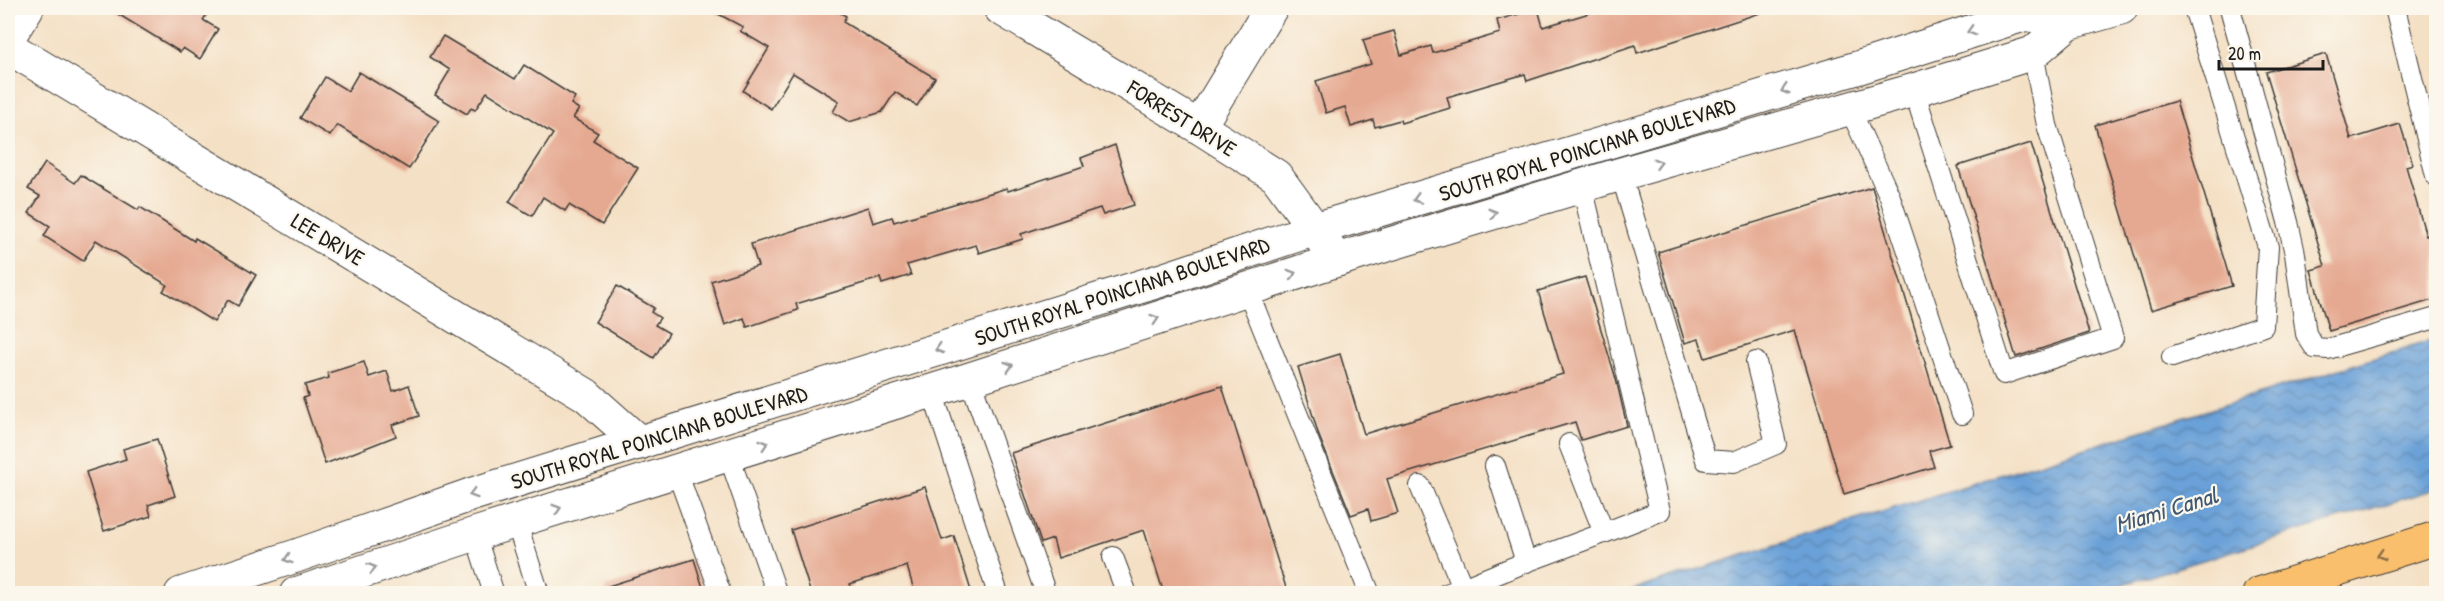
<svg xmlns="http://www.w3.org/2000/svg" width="2444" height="601" viewBox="0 0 2444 601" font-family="'Patrick Hand',sans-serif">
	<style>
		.water { fill: url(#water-waves); stroke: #445e7a; stroke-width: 1.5 }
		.building { fill: #e5a890 }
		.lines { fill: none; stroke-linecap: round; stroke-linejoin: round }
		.service-casing { stroke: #3c3935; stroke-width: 22 }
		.minor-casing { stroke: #3c3935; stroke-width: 35 }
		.tertiary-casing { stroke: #3c3935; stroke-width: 35 }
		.trunk-casing { stroke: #3c3935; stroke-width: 35 }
		.service { stroke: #fff; stroke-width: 20 }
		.minor { stroke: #fff; stroke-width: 33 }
		.tertiary { stroke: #fff; stroke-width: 33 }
		.trunk { stroke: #f9bf6d; stroke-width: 33 }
		.oneway { stroke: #999 }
		.oneway2 { stroke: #8a6e44 }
		.labels { text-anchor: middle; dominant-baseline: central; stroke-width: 4.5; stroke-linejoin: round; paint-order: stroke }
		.street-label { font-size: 22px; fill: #1c1c1c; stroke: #fbf7ec }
		.water-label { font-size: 24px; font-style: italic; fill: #405871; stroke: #fbf7ec }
	</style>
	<defs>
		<pattern id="water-waves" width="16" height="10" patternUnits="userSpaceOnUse" patternTransform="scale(1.5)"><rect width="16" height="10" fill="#6ba1d8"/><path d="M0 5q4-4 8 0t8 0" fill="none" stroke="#5782ae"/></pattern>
	</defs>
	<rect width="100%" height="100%" fill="#fbf7ec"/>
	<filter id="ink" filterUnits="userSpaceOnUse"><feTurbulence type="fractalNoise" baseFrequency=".0167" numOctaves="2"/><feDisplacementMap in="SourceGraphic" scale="12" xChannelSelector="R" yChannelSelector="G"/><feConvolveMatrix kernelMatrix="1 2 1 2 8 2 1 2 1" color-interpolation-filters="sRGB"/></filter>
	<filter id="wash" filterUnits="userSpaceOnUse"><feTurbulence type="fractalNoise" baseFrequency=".008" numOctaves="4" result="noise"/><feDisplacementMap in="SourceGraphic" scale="24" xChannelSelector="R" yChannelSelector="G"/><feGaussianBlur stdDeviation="1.35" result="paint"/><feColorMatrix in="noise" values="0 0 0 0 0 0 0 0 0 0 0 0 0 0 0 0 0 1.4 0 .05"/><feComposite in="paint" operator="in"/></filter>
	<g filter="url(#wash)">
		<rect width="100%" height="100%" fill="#f4e0c5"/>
		<polygon class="water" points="2436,339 2436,489 2095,593 1622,593"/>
		<g id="blocks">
			<g class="building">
				<polygon points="108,8 211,8 203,20 218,29 200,59 183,48 180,52"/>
				<polygon points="707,8 832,8 846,16 843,22 935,78 917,106 895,92 882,112 849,122 833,112 839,101 793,73 771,109 743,91 769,48 740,31 743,27"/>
				<polygon points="1606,8 1759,8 1760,13 1637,53 1635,45 1527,81 1525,74 1447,97 1450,108 1401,123 1400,120 1375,127 1373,120 1351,127 1345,107 1326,113 1316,81 1371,64 1363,40 1394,31 1401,55 1431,46 1433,53 1500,33 1497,20 1538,9 1543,27"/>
				<polygon points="443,36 515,79 524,65 575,97 571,104 579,109 573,118 598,133 593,140 638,168 602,225 569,205 565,211 543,197 532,216 509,202 553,134 487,92 475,110 471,108 467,114 435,95 450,70 430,57"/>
				<polygon points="2326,54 2351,139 2400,124 2413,164 2406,166 2426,236 2436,233 2436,299 2329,331 2311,270 2325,266 2266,72"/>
				<polygon points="359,72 439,121 409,169 337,125 330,136 300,118 325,77 348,91"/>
				<polygon points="2176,101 2232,286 2151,310 2095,125"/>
				<polygon points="2031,143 2089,333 2016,357 1958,166"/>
				<polygon points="1115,145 1134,205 1103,215 1100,208 1021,234 1023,239 979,253 976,245 907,265 911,275 882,284 880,278 796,304 798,310 747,327 744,318 725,325 711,281 758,266 751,244 868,207 873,223 892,217 894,222 1007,188 1008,191 1084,166 1081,158"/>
				<polygon points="45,163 75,183 81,175 138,210 140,207 194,241 195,238 256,275 238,306 228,300 214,322 163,291 167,285 96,240 83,261 44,236 50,226 29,213 40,196 28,189"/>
				<polygon points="1872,187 1950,445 1929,451 1934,467 1844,494 1795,330 1705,358 1699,339 1685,343 1658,252"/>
				<polygon points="1585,277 1616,379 1627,426 1581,440 1575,422 1387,479 1398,513 1371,521 1368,509 1351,515 1319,436 1298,367 1340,354 1364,434 1563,374 1538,291"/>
				<polygon points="617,286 654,308 651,312 660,318 655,325 669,333 654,358 595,322"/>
				<polygon points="364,362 369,377 387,371 393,391 409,385 419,416 392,425 396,436 325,464 303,398 308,396 305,385 329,378 328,373"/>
				<polygon points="1222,386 1288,594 1164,594 1144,530 1058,558 1053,539 1041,543 1011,453"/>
				<polygon points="157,439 175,496 148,505 151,516 104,531 86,472 126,459 123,449"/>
				<polygon points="925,487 942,540 954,536 972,594 915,594 907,566 850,584 853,594 811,594 791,530"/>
				<polygon points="694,559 705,594 606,594 605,587"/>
			</g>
		</g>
	</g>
	<g filter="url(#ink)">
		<use href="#blocks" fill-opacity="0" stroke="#3c3935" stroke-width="1.5"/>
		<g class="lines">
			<defs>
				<g id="service">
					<polyline points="2230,8 2288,222 2295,254 2306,334 2315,348 2328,349 2436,318"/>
					<polyline points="2395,8 2436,176"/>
					<polyline points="1914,90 2004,374 2113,338 2047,125 2033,53"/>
					<polyline points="1850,109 1890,197 1962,414"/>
					<polyline points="1621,174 1706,460 1734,462 1776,444 1756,362"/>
					<polyline points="1582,186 1660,511 1604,533"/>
					<polyline points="1247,289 1370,594"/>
					<polyline points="2172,357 2263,326 2268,247 2194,8"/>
					<polyline points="970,379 1046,594"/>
					<polyline points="932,391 998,594"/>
					<polyline points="729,456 777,594"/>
					<polyline points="677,472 721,594"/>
					<polyline points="1420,486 1463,588 1446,594"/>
					<polyline points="516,521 539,594"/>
					<polyline points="475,534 494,594"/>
					<polyline points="1113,557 1127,594"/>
					<polyline points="1526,562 1604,533 1569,444"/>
					<polyline points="1463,588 1526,562 1495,466"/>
				</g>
				<g id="minor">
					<polyline points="1000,8 1199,127 1276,176 1337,260"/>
					<polyline points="8,38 27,8"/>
					<polyline points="8,47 586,395 640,443"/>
					<polyline points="1199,127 1271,8"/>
				</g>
				<g id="tertiary">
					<polyline points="181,594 296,556 473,494 1165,279 1315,229 1857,68 2026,14 2068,23"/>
					<polyline points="296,594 475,534 970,379 1337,260 1621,174 1914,90 2033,53 2068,23 2121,8"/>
				</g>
				<polyline id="trunk" points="2259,594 2436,538"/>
			</defs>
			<use href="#service" class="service-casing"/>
			<use href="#minor" class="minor-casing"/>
			<use href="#tertiary" class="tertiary-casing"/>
			<use href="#trunk" class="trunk-casing"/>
			<use href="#service" class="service"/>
			<use href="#minor" class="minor"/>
			<use href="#tertiary" class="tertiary"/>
			<use href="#trunk" class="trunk"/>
		</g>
		<defs><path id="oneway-chevron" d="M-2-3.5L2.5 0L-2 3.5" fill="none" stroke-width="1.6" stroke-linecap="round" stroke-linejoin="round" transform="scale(1.5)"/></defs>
		<g class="oneway">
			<use href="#oneway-chevron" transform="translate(1971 31) rotate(162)"/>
			<use href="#oneway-chevron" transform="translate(1785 90) rotate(163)"/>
			<use href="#oneway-chevron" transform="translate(1658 163) rotate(-16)"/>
			<use href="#oneway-chevron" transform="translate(1417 199) rotate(164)"/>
			<use href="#oneway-chevron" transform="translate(1493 213) rotate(-17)"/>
			<use href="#oneway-chevron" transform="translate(1292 274) rotate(-18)"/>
			<use href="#oneway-chevron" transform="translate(1155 319) rotate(-18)"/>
			<use href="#oneway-chevron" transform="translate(939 349) rotate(163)"/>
			<use href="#oneway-chevron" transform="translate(1009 366) rotate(-18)"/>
			<use href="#oneway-chevron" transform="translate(764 444) rotate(-18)"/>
			<use href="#oneway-chevron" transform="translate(473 494) rotate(162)"/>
			<use href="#oneway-chevron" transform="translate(557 509) rotate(-17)"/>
			<use href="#oneway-chevron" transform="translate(288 559) rotate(162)"/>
			<use href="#oneway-chevron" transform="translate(372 568) rotate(-18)"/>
		</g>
		<use class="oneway2" href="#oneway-chevron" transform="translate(2381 555) rotate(163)"/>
	</g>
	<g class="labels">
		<g class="street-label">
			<text transform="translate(1182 118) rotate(32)">FORREST DRIVE</text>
			<text transform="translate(1587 149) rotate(-17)">SOUTH ROYAL POINCIANA BOULEVARD</text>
			<text transform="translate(328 239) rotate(31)">LEE DRIVE</text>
			<text transform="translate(1122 291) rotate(-18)">SOUTH ROYAL POINCIANA BOULEVARD</text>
			<text transform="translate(659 437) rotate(-17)">SOUTH ROYAL POINCIANA BOULEVARD</text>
		</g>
		<g class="water-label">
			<text transform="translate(2166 509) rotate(-17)">Miami Canal</text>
		</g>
	</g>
	<rect width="2444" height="601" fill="none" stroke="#fbf7ec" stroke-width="30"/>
	<path d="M2219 60v9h104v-9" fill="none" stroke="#1c1c1c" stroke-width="3"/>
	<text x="2228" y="60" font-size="18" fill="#1c1c1c" stroke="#fbf7ec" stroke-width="4.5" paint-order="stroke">20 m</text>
</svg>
